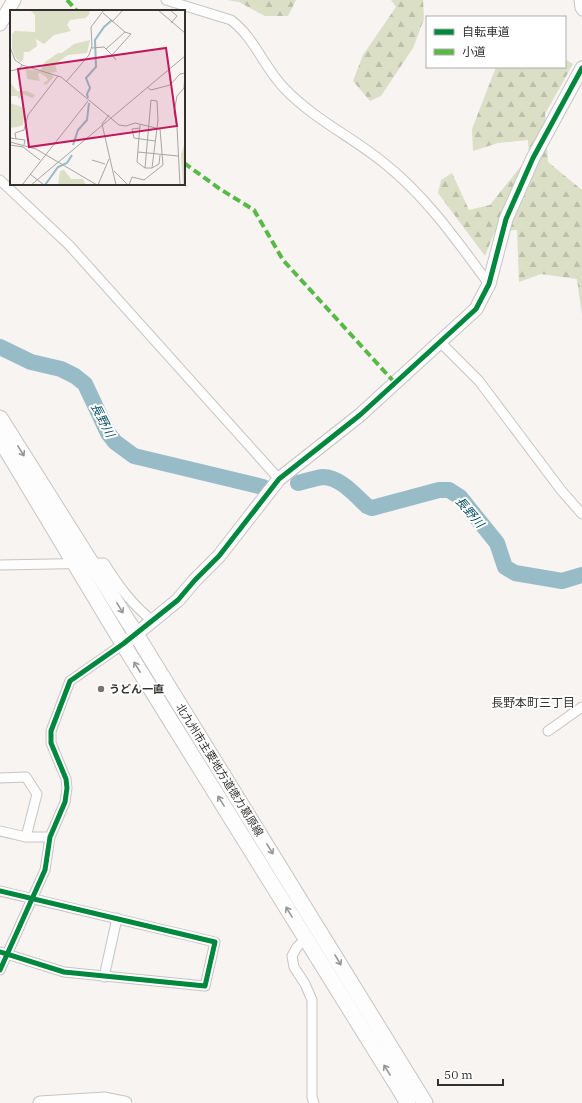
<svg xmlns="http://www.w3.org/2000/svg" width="582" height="1103" viewBox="0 0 582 1103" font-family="'IBM Plex Serif','Noto Sans JP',serif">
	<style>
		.forest { fill: url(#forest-firs) }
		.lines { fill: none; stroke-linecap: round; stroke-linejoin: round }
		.river { stroke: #98bbc8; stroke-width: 16 }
		.street-casing { stroke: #c7c5c3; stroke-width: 11 }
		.secondary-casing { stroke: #c7c5c3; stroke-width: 15 }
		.primary-casing { stroke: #c7c5c3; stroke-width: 17 }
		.street { stroke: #fefdfd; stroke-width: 9 }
		.secondary { stroke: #fefdfd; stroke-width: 13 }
		.primary { stroke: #fefdfd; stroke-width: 15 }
		.quiet { stroke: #58b947; stroke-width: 4; stroke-dasharray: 8 4; stroke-linecap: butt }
		.cycleway-casing { stroke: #fff; stroke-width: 8 }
		.cycleway { stroke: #00873e; stroke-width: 5 }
		.oneway { stroke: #989796 }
		.poi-dot { fill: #777573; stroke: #fff; stroke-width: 1.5 }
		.labels { text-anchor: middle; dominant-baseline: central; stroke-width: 4; stroke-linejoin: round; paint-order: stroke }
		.poi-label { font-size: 11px; font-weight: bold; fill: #32312f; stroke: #fff; text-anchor: start }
		.street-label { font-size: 11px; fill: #32312f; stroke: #fff }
		.water-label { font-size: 12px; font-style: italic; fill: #064f64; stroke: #fff }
		.neighbourhood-label { font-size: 12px; fill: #35322f; stroke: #fff }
		.inset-river { fill: none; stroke: #98bbc8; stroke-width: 2 }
		.inset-road { fill: none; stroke: #a8a6a4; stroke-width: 1 }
		.view { fill: #c2185b; fill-opacity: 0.15; stroke: #c2185b; stroke-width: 2 }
		.inset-edge { fill: none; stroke: #32312f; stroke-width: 2 }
	</style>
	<defs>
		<pattern id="forest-firs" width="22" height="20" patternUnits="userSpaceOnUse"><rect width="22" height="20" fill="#dadfc6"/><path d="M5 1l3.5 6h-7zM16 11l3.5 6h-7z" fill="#bcc0aa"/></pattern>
	</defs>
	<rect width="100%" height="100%" fill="#f7f4f2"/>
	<g class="forest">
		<polygon points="227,0 296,0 288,16 265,16 239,2"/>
		<polygon points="391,0 423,0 424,19 413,48 381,96 370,101 353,81 363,55 396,7"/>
		<polygon points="565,59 573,64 545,114 548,162 582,190 582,316 577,279 541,274 519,282 517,230 495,231 485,256 438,193 441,180 452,173 469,210 490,205 529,156 528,140 498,143 473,151 472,129 496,67 565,67"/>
	</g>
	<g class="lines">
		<g class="river">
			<polyline points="0,347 31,362 61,369 75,376 85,384 108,433 115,442 134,456 263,487"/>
			<path d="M298 483C306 481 315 478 323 477 340 477 355 495 367 506L372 508 439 490H449L460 497 497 543 505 567 515 573 562 581 582 575"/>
		</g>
		<defs>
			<g id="street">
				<path d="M166 0 231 20C255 38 264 68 285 89 314 119 352 137 384 163 426 196 457 241 489 284"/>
				<polyline points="579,0 580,8 582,11"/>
				<polyline points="0,180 69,245 279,479"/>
				<polyline points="440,342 479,381 561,490 582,514"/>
				<path d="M0 565 104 563C118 585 132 605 153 621"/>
				<polyline points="548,731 582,707"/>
				<polyline points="0,778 26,777 37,794 26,837"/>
				<polyline points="0,831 26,837 50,837"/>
				<polyline points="0,891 215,942 205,986 64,972 0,952"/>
				<polyline points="308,937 297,947 292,956 294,967 305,984 312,1000 312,1097 314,1103"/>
				<polyline points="0,970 45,870 50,837 65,802 67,788 66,779 51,743 51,731 65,694 70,681 123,644"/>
				<polyline points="104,977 117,918"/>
			</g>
			<g id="secondary">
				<polyline points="0,24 14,0"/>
				<polyline points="129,640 178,600 195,580 219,556 279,479 360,415 476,309 489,284 506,219 533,158 582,68"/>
				<polyline points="40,1103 105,1099 125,1103"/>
			</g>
			<g id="primary">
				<polyline points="0,418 136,634 425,1103"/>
				<polyline points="0,439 123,644 408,1103"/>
			</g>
		</defs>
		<use href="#street" class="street-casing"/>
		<use href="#secondary" class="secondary-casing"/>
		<use href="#primary" class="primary-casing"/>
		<use href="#street" class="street"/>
		<use href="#secondary" class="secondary"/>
		<use href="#primary" class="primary"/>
		<g class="quiet">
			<polyline points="67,0 77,11"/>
			<polyline points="184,163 220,189 254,210 283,260 395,383"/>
		</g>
		<defs>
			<g id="cycleway">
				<polyline points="0,891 215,942 205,986 64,972 0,952"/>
				<polyline points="0,970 45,870 50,837 65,802 67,788 66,779 51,743 51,731 70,681 123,644 178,600 195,580 219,556 279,479 360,415 476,309 489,284 506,219 533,158 582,68"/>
			</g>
		</defs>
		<use href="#cycleway" class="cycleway-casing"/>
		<use href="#cycleway" class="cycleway"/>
	</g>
	<defs><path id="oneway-shaft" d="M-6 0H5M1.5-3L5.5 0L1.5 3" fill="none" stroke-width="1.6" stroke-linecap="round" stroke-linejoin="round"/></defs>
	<g class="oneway">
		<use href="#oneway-shaft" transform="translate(21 451) rotate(58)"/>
		<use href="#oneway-shaft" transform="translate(120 608) rotate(58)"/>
		<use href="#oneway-shaft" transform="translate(137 667) rotate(-122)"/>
		<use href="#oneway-shaft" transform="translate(221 801) rotate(-122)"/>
		<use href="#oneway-shaft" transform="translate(270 849) rotate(58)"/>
		<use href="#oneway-shaft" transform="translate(289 912) rotate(-122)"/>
		<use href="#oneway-shaft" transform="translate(338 960) rotate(59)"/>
		<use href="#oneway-shaft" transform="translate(387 1070) rotate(-122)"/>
	</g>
	<circle class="poi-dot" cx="101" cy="689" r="4"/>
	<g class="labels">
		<g class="poi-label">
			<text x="109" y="689">うどん一直</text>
		</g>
		<g class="street-label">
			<text transform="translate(220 770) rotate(58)">北九州市主要地方道徳力葛原線</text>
		</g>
		<g class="water-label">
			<text transform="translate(103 420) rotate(63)">長野川</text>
			<text transform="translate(470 512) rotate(49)">長野川</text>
		</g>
		<g class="neighbourhood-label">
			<text x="533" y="702">長野本町三丁目</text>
		</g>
	</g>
	<g transform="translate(10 10)">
		<rect width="175" height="175" fill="#f7f4f2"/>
		<path d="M175 132V175H173L171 145Z" fill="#dadfc6"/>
		<path d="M20 0H80L79 5 75 8 60 10 57 15 61 21 44 25 34 34 26 29 27 36 19 42H14L13 50 10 52 5 47 2 38V24L5 21 25 22V5ZM80 30 77 43 58 45 45 54 47 62 40 63 44 67 36 75 33 73 38 70 37 68 30 63 28 64 30 71 17 69 16 59 30 61 35 52 48 43H52L64 34ZM0 72 7 81H17L25 85 23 88 12 84 9 89 7 86H0ZM0 93 15 98 13 115 7 117 0 118ZM54 160 61 169H73L76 175H48L50 161Z" fill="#dadfc6"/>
		<path class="inset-river" d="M78 88 77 84 80 78 76 68 86 57 85 30 94 17 102 10M63 135 68 120 77 110 79 93M35 175 48 157 57 153 62 145"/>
		<path class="inset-road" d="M148 0 175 23M160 0 167 6 161 13M93 3 115 22 121 24 102 45 106 50M102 12 113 0M0 37 5 50 12 55 51 67 109 115 116 116 125 113 150 119 153 155 134 170 122 167 119 175M82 38 94 37 102 45M96 39 115 22M0 61 9 59 12 55M56 72 79 45 82 36 81 17 94 0M137 77 141 80 160 75 170 64 175 63M99 105 92 114 106 175M130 115 127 152 135 158H142L148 110 147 91 141 90 135 158M130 118 122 119 124 128 145 131M0 128 15 130 14 135M6 129 5 123 14 120 18 105 48 66M0 132 26 139 87 175M0 135 13 137 30 150M128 142 168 146M82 150 95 154M142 158 149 154 150 145M104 161 118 175M20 164 34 175M12 175 78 91M21 175 175 46M88 175 99 149M170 175 167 117 164 102 167 86 174 78 175 63"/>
		<path class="view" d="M156 38 167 116 19 137 8 59Z"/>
		<rect width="175" height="175" class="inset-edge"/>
	</g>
	<rect x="426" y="16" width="140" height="52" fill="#ffffff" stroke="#adadac"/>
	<rect x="434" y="29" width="20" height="6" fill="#00873e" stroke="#adadac"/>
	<text x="462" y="36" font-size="12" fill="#32312f">自転車道</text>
	<rect x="434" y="49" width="20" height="6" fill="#58b947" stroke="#adadac"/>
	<text x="462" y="56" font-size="12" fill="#32312f">小道</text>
	<path d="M438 1079v6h65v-6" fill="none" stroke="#32312f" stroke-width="2"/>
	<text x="444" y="1079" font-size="12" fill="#32312f" stroke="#ffffff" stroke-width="3" paint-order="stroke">50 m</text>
</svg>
